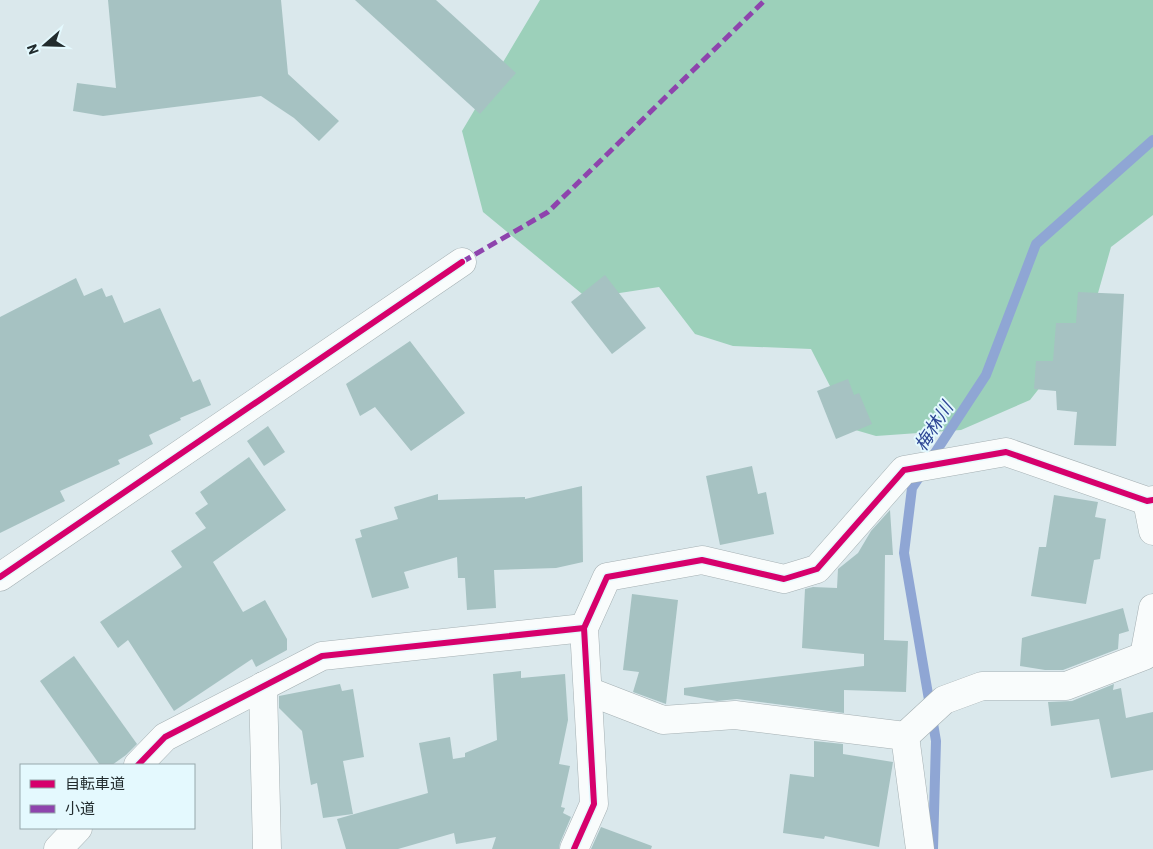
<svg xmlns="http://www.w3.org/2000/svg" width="1153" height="849" viewBox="0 0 1153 849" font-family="Barlow,'Noto Sans JP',sans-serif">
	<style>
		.forest { fill: #9cd0ba }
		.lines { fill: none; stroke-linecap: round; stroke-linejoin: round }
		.stream { stroke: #8fa6d4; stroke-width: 10 }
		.building { fill: #a6c2c2 }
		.minor-casing { stroke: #a5b0b3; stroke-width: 29 }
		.minor { stroke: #f9fcfc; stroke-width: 28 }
		.quiet { stroke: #8e44ad; stroke-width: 5; stroke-dasharray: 10 5; stroke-linecap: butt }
		.cycleway-casing { stroke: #e4f9fe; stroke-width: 9 }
		.cycleway { stroke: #d6006c; stroke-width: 6 }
		.labels { text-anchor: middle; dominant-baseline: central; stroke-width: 4; stroke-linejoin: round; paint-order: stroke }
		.water-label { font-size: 18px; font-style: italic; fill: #2d4695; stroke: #e4f9fe }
	</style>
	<rect width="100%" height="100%" fill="#dae8ec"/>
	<polygon class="forest" points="540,0 1153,0 1153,215 1111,247 1089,325 1030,400 961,430 876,436 852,429 811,349 733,346 695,334 659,287 587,298 483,212 462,131"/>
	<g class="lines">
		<polyline class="stream" points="933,849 936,741 904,553 912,488 986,375 1036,244 1153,140"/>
	</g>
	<g class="building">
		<polygon points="108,0 281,0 288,74 339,121 319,141 294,118 261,96 103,116 73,111 77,83 116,88"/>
		<polygon points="355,0 436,0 516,73 480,114"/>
		<polygon points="605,275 646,328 612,354 571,302"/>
		<polygon points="76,278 84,296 102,288 106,297 112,295 124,323 160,308 193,382 200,379 211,405 180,418 181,420 149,435 153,444 118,460 120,464 60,491 65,501 0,533 0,317"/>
		<polygon points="1078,292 1124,294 1116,446 1074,445 1077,412 1057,410 1056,391 1034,389 1036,361 1053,361 1056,323 1076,323"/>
		<polygon points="410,341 465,413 411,451 375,407 360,416 346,384"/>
		<polygon points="848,379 854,395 859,393 872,424 836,439 817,391"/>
		<polygon points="268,426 285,452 264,466 247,441"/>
		<polygon points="249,457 286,510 213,562 243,612 265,600 287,639 287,650 256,667 252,659 174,711 128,640 118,648 100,622 182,567 171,551 206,528 195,513 208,504 200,492"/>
		<polygon points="752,466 758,494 766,492 774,534 720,545 706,476"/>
		<polygon points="582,486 583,562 556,568 494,570 496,608 467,610 465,578 458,578 457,557 404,572 409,588 372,598 355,539 362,537 360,530 398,519 394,507 438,494 438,500 525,497 525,499"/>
		<polygon points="1054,495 1098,502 1095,517 1106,519 1100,559 1094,560 1086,604 1031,596 1039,547 1046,547"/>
		<polygon points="890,510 893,555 885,555 884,640 908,641 906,692 844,690 844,713 737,699 717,701 684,695 684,688 864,666 864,654 802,648 805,589 813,587 837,588 838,569 858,553 871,531"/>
		<polygon points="632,594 678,600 666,704 633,692 639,672 623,670"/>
		<polygon points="1123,608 1129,631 1119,634 1118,649 1063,670 1045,670 1020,666 1022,638"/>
		<polygon points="74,656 137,744 126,755 112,765 100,765 40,681"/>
		<polygon points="521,671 521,678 565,674 568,720 559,764 570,766 561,807 565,808 563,813 571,817 560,843 559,849 492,849 496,837 456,844 454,833 398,849 346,849 337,819 428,793 419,743 450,737 453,759 465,757 465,753 497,740 493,674"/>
		<polygon points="340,684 342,691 353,689 364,757 343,761 353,814 323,818 317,783 311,785 302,731 279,708 279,696"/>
		<polygon points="1114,684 1113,690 1121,688 1126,718 1153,712 1153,770 1111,778 1099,719 1051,726 1048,702 1072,701"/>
		<polygon points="814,741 843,744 843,754 893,762 879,847 825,836 824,839 783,833 790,774 814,777"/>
		<polygon points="601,827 652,846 651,849 591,849"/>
	</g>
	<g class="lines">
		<defs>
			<g id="minor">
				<polyline points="1147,501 1153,531"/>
				<polyline points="0,577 462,262"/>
				<polyline points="263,686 267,849"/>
				<polyline points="588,691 663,720 735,715 905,736 920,849"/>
				<polyline points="905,736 944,700 982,686 1066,686 1144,656 1153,608"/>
				<polyline points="138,765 165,737 322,656 584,628"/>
				<polyline points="58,849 78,828"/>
				<polyline points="574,849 594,804 584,628 607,577 702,560 784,579 817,569 904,470 1006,452 1147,501 1153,500"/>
			</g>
		</defs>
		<use href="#minor" class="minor-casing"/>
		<use href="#minor" class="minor"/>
		<polyline class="quiet" points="462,262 548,212 765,0"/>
		<defs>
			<g id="cycleway">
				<polyline points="0,577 462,262"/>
				<polyline points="138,765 165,737 322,656 584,628"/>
				<polyline points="574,849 594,804 584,628 607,577 702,560 784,579 817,569 904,470 1006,452 1147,501 1153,500"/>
			</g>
		</defs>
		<use href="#cycleway" class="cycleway-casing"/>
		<use href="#cycleway" class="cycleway"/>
	</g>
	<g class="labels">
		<g class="water-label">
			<text transform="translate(933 426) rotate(-57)">梅林川</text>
		</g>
	</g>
	<rect x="20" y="764" width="175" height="65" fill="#e4f9fe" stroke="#96a7ab"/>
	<rect x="30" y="780" width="25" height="8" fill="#d6006c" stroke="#96a7ab"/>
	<text x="65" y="789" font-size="15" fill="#222c2e">自転車道</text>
	<rect x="30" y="805" width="25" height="8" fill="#8e44ad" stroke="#96a7ab"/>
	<text x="65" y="814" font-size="15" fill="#222c2e">小道</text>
	<g transform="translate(45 45) rotate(250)" stroke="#e4f9fe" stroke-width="4" paint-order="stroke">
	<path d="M0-4L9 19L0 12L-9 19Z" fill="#222c2e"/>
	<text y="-8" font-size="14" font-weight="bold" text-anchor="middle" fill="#222c2e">N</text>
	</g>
</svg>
